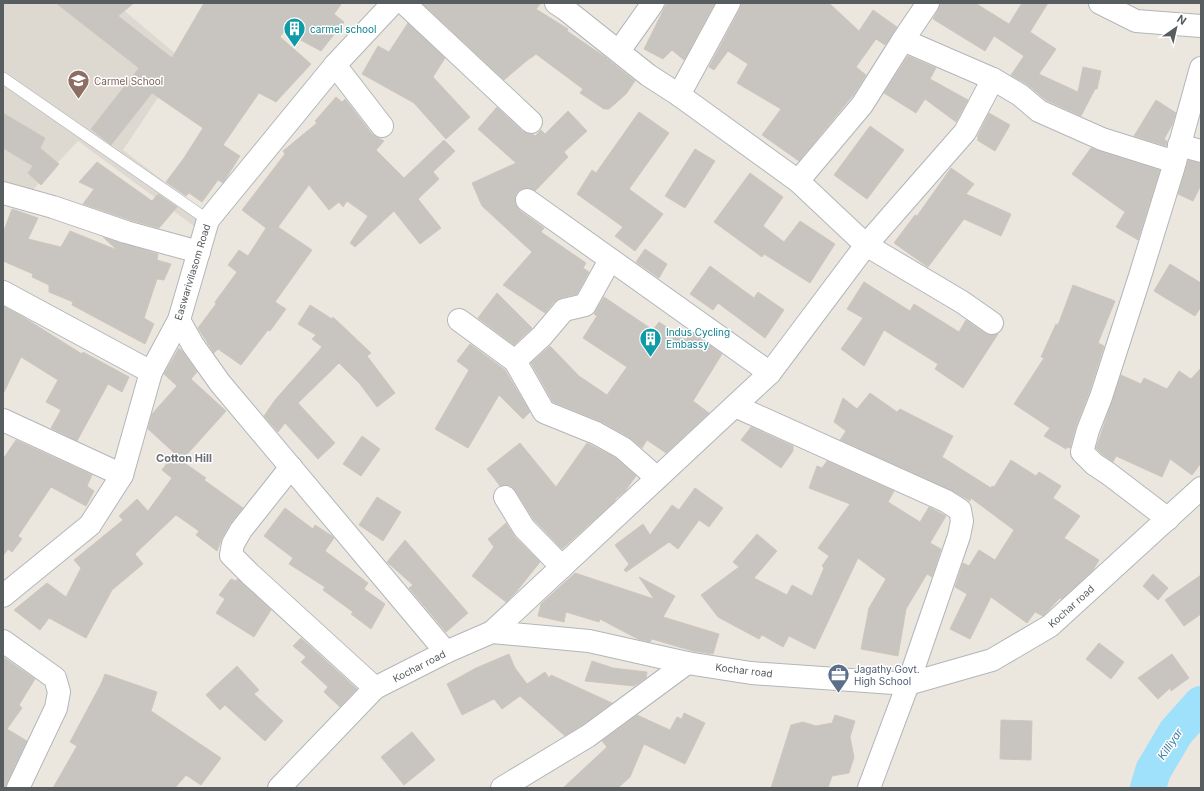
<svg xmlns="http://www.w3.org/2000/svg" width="1204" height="791" viewBox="0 0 1204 791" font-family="Inter,sans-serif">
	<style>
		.education { fill: #ddd8d0 }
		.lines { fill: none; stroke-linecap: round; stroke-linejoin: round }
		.river { stroke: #9fe0fb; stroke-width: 36 }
		.building { fill: #c8c4bf; stroke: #cfc7be }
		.lane-casing { stroke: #b2b6ba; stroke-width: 12 }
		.street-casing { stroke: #b2b6ba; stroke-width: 24 }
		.secondary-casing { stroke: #b1b6ba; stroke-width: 24 }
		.lane { stroke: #fff; stroke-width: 11 }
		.street { stroke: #fff; stroke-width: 22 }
		.secondary { stroke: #fff; stroke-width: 22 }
		.labels { text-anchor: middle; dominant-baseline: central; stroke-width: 3; stroke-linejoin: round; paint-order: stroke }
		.culture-label { font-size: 10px; fill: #0d838f; stroke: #fff; text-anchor: start }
		.education-label { font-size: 10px; fill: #785e54; stroke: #fff; text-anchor: start }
		.street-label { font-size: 10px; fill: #585d60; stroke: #fff }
		.service-label { font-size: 10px; fill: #4e5e75; stroke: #fff; text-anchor: start }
		.neighbourhood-label { font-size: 11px; font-weight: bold; fill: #696f72; stroke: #fff }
		.water-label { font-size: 11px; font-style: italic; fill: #3c7da3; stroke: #fff }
	</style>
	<rect width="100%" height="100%" fill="#ebe7df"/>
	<polygon class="education" points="3,3 115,3 183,60 123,150 208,215 198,229 78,141 26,197 3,183"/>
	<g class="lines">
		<polyline class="river" points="1148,788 1153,771 1176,732 1201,704"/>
	</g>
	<g class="building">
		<polygon points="56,3 134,3 118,16 172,58 204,3 342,3 334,14 344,22 321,51 284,31 280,37 311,64 276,102 259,93 223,145 240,156 223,183 218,180 202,202 189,193 186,196 166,182 184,158 203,128 152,93 111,145 91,129 139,68"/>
		<polygon points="422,3 541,3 536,9 568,29 567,31 605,57 635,81 626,94 609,109 604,109 580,93 583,89 536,54 531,58 530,58 504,80"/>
		<polygon points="667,3 715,3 684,60 672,50 663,59 644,49"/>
		<polygon points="741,3 829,3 859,31 873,10 897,27 885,45 876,39 856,67 866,75 854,94 799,161 762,135 781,109 737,83 748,64 728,51 714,70 709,67 740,9"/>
		<polygon points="940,3 975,3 1009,24 1022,3 1048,3 1030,32 1056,49 1039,74 1078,92 1083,67 1101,71 1097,89 1095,89 1081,116 1046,100 1028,85 1011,75 1024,56 994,36 985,51 933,19 938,10"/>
		<polygon points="408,23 445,58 433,77 470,117 446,139 414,103 362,74 378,46 389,52"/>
		<polygon points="908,56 936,68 930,79 968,100 956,122 925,99 916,113 884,93"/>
		<polygon points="336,97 342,102 345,99 372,134 384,141 376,150 404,178 444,140 455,151 433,172 439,179 418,199 441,228 420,244 394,211 355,247 350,243 368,216 347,201 343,207 339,202 329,210 309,185 278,227 312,250 275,302 286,309 270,331 268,330 241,365 218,349 214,353 198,328 216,304 215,302 237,272 228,265 239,250 248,256 266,228 242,210 285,154 283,151 317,123 315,121"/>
		<polygon points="1156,100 1176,113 1172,125 1164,139 1167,141 1166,146 1134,136"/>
		<polygon points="497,107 522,131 528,134 533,134 535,136 541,130 545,134 568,111 587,131 564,152 568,157 535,191 529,188 522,189 517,192 515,198 516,205 519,210 544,228 541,232 586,263 583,268 589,272 577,294 561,298 554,302 545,313 503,285 532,252 482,206 472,183 516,163 478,129"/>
		<polygon points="639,112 669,133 629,189 663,214 635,251 615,236 623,227 577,194 592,170 596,173"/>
		<polygon points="3,113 45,138 40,148 59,164 41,185 28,173 33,166 3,148"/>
		<polygon points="989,113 1010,125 995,151 977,140 979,138 977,137"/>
		<polygon points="870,126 904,150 867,199 834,175"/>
		<polygon points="1091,148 1160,170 1138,240 1116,227 1125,212 1072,174"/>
		<polygon points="695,149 715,161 685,208 665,196"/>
		<polygon points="1188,160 1201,163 1201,185 1193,201 1178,194"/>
		<polygon points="97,162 152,201 158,194 177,207 159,228 130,220 83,204 94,189 79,182"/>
		<polygon points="951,168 974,184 966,194 1011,214 1001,236 964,219 928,267 894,243 915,215 917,216"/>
		<polygon points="750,173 783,197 763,226 784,242 800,221 835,244 810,283 764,254 762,257 714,222"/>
		<polygon points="12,209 38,218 28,239 61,247 70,231 117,250 103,237 158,254 157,260 171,264 164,280 157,279 144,318 154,324 145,344 72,305 73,302 49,292 49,285 32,277 33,274 3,261 3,233"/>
		<polygon points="645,249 667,264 659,278 636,262"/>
		<polygon points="1170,264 1201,283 1201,307 1195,316 1154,291"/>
		<polygon points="710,266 754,298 758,292 784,310 765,338 718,303 713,310 690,294"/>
		<polygon points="864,282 910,311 914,304 959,332 966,320 985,333 991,335 998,334 963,388 935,369 938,364 884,330 864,366 841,349 863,318 847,309"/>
		<polygon points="1073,285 1115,301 1098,343 1104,346 1089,393 1076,426 1070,448 1067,447 1066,449 1044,436 1050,428 1014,404 1044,358 1041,357 1056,324 1058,325"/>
		<polygon points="497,293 532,328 514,345 478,318"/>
		<polygon points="604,297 653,330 659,322 686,340 691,332 722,354 693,401 709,413 666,453 647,440 642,448 629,437 602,422 553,402 531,363 550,346 579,376 607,395 627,367 583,338 597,316 594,314"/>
		<polygon points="310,305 332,319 333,317 371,353 367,356 395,393 377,407 360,384 339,363 298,403 335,443 318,459 285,423 278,432 264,416 275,400 322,347 312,339 316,335 298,324"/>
		<polygon points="3,306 23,317 82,354 83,352 129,377 122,392 108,384 77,441 51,428 61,410 46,402 58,380 21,357 3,394"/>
		<polygon points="470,344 505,370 530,412 523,419 499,395 468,448 435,429 469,370 457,361"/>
		<polygon points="179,348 182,351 197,372 191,379 226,411 182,460 148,429 152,414 177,386 164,374"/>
		<polygon points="1201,368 1201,463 1192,475 1170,459 1162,477 1116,456 1113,462 1102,454 1096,448 1121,375 1141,384 1144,378 1167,389 1179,371 1191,379"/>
		<polygon points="870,393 897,412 900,409 953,436 942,457 991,488 992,486 994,487 1011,460 1036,476 1039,472 1061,486 1053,498 1080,516 1064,538 1099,560 1093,570 1062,599 1060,598 1043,616 1035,612 1027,623 991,597 970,639 950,629 967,594 955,587 963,563 969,566 979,550 995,560 1014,530 971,498 970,501 951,490 840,440 846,431 834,422 843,398 857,409"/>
		<polygon points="751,427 793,446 793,451 781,468 741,440"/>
		<polygon points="362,436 380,449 361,476 343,464"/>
		<polygon points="16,440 92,475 87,486 94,491 86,506 51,487 18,536 22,539 12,552 8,549 3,556 3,459"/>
		<polygon points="520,443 556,487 587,443 616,458 636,476 625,491 618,497 617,497 614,502 562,549 534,520 515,490 511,486 505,485 500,486 487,469"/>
		<polygon points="173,455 206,478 204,480 243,508 230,524 222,538 217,551 196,535 199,531 176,515 135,554 143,564 112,590 86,638 49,618 40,630 14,610 47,583 66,597 81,568 74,560 123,520 119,516 137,499 148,511 172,478 162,470"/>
		<polygon points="827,461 894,491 888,502 920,522 929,507 946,516 930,543 941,549 932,577 927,574 906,609 898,656 861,649 869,608 886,579 858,558 815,649 789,636 783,647 762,635 759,639 718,617 701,595 739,567 733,562 757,534 777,551 754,578 787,595 792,585 812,596 824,568 822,566 829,556 818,548 850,504 809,488 817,466 822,468"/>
		<polygon points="695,488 723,508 709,527 699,520 678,549 669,542 626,572 624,570 629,564 615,545 643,524 650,535 672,505 679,510"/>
		<polygon points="377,497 401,512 383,541 359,525"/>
		<polygon points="285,508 313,529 315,525 332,536 334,538 325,551 368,583 364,589 385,604 371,629 351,614 353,612 323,590 325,587 289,564 293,558 264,536"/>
		<polygon points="506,523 515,537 540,562 516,592 506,602 472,576 494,547 488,539"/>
		<polygon points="405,540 468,613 446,632 409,588 413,585 387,562"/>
		<polygon points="575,573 654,599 639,577 675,596 663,617 719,634 713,654 693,651 652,639 650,642 638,639 600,619 599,622 566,612 564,622 538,616 541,604"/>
		<polygon points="1153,574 1168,588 1158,600 1143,586"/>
		<polygon points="1201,575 1201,614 1184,626 1165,600"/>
		<polygon points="231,579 236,581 237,579 239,580 271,610 254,637 216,613 225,599 219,595"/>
		<polygon points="301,638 357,689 340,707 324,692 328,687 301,662 306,657 293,646"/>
		<polygon points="1099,643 1124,662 1111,679 1086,659"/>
		<polygon points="509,654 515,668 527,684 545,672 549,678 551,675 612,703 581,726 565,736 520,696 502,709 494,699 462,715 447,684 476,668"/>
		<polygon points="1172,654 1189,678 1171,691 1170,688 1158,699 1138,678"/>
		<polygon points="3,657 35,679 19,705 22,708 7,729 27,741 7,783 6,788 3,788"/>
		<polygon points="592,661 613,668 647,672 646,678 634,686 585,681"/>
		<polygon points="237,666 259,690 254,694 283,721 265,741 225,705 220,710 206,695"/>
		<polygon points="105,674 157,692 151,711 221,758 201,785 186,775 175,788 53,788 77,746 70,742 101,684"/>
		<polygon points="684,713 705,723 685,764 644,744 630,777 618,788 563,788 607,747 602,741 637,715 670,730 677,717 682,719"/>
		<polygon points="835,715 855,721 850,737 854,757 849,773 832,776 828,788 771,788 791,725 803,722 816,726 832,723"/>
		<polygon points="1001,720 1032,721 1031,760 1000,759"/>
		<polygon points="412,732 435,760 404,785 381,757"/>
	</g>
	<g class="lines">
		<defs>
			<polyline id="lane" points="3,78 208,220"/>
			<g id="street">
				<polyline points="404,3 531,122"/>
				<polyline points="1100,3 1136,21 1201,26"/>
				<polyline points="903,40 993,79 1020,95 1039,111 1102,139 1175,162"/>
				<polyline points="619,51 653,3"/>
				<polyline points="335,65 382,126"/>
				<polyline points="679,95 729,3"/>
				<polyline points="1179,145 1201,151"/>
				<polyline points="798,181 862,105 903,40 928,3"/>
				<polyline points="3,193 53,207 126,232 199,252"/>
				<polyline points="527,200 770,373"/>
				<polyline points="3,292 151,372"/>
				<polyline points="179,320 193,345 220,383 446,652"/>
				<polyline points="459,320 515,361 544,412 596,433 623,448 657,478"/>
				<polyline points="992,323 962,302 866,245 965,132 993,79"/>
				<polyline points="515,361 542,336 564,310 585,305 610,260"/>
				<polyline points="735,406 946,501 960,510 962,521 959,536 908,684 869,788"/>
				<polyline points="3,420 122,475"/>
				<polyline points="291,467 241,530 233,544 231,555 250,574 375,688"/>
				<polyline points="505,497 524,528 562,567"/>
				<polyline points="1168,519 1109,474 1094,464 1082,452 1088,430 1101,397 1140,276 1173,169 1201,68"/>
				<polyline points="3,596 90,525 122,475 151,372 179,320 208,220 335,65 393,3"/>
				<polyline points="492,632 770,373 866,245 798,181 679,95 648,75 565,9 556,3"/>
				<polyline points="3,641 55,678 59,692 56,708 18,788"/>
				<polyline points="502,788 588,736 687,663"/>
			</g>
			<polyline id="secondary" points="279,788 375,688 446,652 492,632 589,641 687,663 751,673 908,684 992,660 1050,626 1201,488"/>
		</defs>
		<use href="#lane" class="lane-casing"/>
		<use href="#street" class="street-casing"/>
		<use href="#secondary" class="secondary-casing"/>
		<use href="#lane" class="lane"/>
		<use href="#street" class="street"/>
		<use href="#secondary" class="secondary"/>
	</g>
	<defs>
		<symbol id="building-pin" viewBox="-11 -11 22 30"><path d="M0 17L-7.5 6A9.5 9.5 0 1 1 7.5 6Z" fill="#0f9aa8" stroke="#fff"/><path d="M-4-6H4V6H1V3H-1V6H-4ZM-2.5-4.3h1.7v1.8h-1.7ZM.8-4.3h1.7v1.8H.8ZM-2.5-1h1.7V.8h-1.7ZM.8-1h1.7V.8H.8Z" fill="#fff"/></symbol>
		<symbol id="school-pin" viewBox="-11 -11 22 30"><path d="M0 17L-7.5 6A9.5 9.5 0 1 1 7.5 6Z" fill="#8d6e63" stroke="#fff"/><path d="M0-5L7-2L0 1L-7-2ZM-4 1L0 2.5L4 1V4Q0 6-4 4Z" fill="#fff"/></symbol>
		<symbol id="office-pin" viewBox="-11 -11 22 30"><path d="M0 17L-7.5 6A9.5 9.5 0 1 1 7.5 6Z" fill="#5c6f8a" stroke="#fff"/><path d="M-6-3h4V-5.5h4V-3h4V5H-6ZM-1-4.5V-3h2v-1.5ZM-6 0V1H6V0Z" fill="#fff"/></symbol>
	</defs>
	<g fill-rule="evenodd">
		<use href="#building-pin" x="282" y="16" width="25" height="34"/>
		<use href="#school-pin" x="66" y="68" width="25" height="34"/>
		<use href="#building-pin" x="638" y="326" width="25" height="34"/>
		<use href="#office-pin" x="826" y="662" width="25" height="34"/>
	</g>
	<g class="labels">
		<g class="culture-label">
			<text x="310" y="29">carmel school</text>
			<text x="666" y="332">Indus Cycling<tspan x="666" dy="12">Embassy</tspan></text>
		</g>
		<g class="education-label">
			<text x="94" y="81">Carmel School</text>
		</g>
		<g class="street-label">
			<text transform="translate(192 272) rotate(-73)">Easwarivilasom Road</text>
			<text transform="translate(1071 606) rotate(-42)">Kochar road</text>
			<text transform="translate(419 666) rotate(-27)">Kochar road</text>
			<text transform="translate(744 670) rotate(7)">Kochar road</text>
		</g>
		<g class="service-label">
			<text x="854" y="669">Jagathy Govt.<tspan x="854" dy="12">High School</tspan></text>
		</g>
		<g class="neighbourhood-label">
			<text x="184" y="458">Cotton Hill</text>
		</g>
		<g class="water-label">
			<text transform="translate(1170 744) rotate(-56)">Killiyar</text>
		</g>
	</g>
	<rect width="1204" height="791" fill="none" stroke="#585d60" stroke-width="8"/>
	<g transform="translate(1176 28) rotate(34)" stroke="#ffffff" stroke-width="3" paint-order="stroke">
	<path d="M0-3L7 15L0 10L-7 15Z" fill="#585d60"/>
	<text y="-6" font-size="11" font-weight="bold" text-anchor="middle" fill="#585d60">N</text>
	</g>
</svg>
